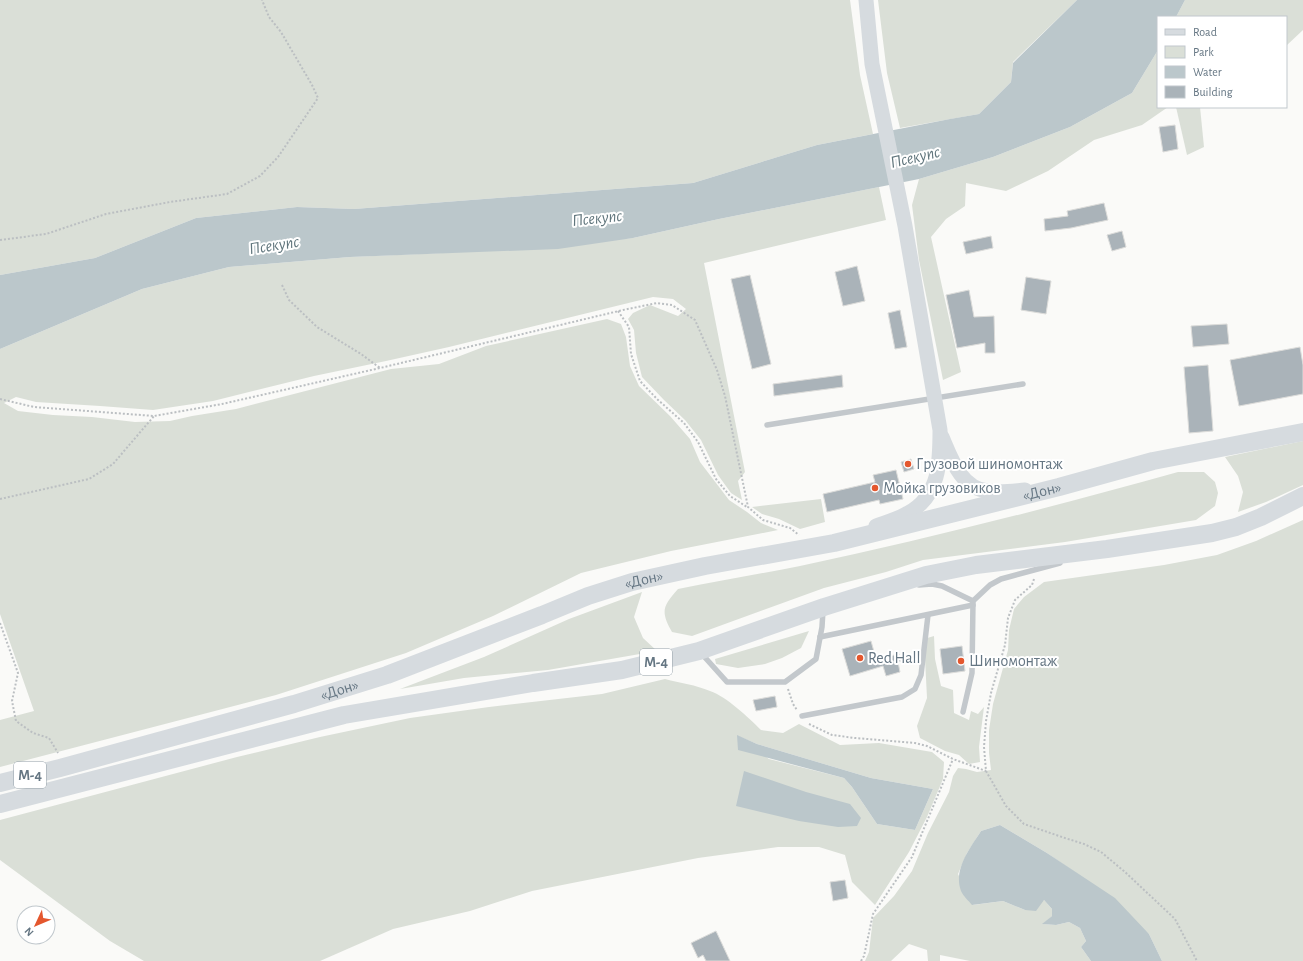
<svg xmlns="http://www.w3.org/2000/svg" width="1303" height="961" viewBox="0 0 1303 961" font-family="'Alegreya Sans',sans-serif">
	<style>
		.green { fill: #dadfd7; fill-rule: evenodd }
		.water { fill: #bbc7cb }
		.building { fill: #aab3b9; stroke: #dcdcda }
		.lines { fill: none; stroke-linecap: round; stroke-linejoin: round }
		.path { stroke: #bbbfc2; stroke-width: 2; stroke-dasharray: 2 2; stroke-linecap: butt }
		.service { stroke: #c3c8cc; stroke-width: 5.5 }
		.secondary { stroke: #d6dbdf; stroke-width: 15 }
		.trunk { stroke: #d6dbdf; stroke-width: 18 }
		.poi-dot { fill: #e4572e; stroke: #fff; stroke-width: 1.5 }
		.labels { text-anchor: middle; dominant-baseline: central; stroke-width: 4; stroke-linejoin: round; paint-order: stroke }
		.shield { fill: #fff; stroke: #939fa8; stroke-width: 1 }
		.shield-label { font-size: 15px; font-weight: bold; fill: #657683 }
		.poi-label { font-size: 16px; fill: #657683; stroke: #fff; text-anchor: start }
		.street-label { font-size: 16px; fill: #657683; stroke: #fff }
		.water-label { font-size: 17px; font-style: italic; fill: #60757c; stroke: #fff }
	</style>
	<rect width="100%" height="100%" fill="#fafaf8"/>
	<g class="green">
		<polygon points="0,0 850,0 860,75 873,134 817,145 693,183 354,209 297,207 196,218 95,258 0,275"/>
		<polygon points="878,0 1077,0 1013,62 1011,82 979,114 900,128 887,73"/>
		<polygon points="1185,0 1303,0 1303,30 1286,46 1286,17 1176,17"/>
		<polygon points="1158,50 1158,107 1168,107 1142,125 1094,140 1048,171 1006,191 966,183 965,206 946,219 931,237 961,372 943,380 919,260 912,205 919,179 993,157 1070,127 1132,93"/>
		<polygon points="1176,107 1200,107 1204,147 1187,155"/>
		<polygon points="879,187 886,220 704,263 745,472 738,481 742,500 731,493 718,475 701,440 685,420 664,400 642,377 636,353 634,330 628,319 633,313 650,305 678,316 686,309 673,299 653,297 449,347 386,361 314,376 213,401 153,410 100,406 36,402 16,397 4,403 18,411 53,415 92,417 135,422 170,421 192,416 236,409 391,369 439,364 486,346 607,319 621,324 626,337 630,366 639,386 670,416 690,439 700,462 729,500 747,512 761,523 778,530 671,551 581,573 493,616 406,653 276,695 0,767 0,720 34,711 0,614 0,349 142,289 229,267 350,257 443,253 633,238 719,219"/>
		<polygon points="1303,441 1303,485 1266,502 1238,512 1243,492 1238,476 1225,457"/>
		<path d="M1178 472H1204L1215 482 1218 493 1215 506 1196 520 1065 542 923 560 886 572 824 588 692 636 672 632C660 611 663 606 678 589 718 581 759 574 800 566 927 539 1053 507 1178 472Z"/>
		<polygon points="821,499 825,522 800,529 779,519 762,514 752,507"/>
		<polygon points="1303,520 1303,961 1162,961 1149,934 1079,875 1047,853 1000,825 981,831 967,853 958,874 973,905 1003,901 1025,910 1044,900 1052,909 1052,916 1043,924 1056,925 1069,922 1080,928 1086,941 1081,947 1091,961 970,961 940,955 940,961 928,961 927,950 909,944 891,961 865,961 869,952 873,918 894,896 912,871 928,833 949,792 953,776 958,768 966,769 977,772 991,770 989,753 989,730 993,704 1008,650 1009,630 1014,609 1024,597 1044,582 1164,565 1217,555 1256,541"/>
		<polygon points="642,592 634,617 643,638 657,651 548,670 464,678 400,689 484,657 569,619"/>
		<polygon points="809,631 801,648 782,658 765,664 738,668 716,664 715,659"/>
		<polygon points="934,636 935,659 941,686 953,690 954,713 969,720 971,711 978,714 984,707 979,747 980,762 969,764 959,755 945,751 920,738 917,726 927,698 924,639"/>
		<path d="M665 679C680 683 696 685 710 691 727 697 748 717 761 730L783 733 799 724 840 745 879 743 932 752 944 762 943 779 927 817 909 852 875 905 852 882 845 855 819 847H778L698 858 532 891 470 911 393 929 320 961H144L110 941 0 860V820L237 757 320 737 410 718 489 707 602 694ZM738 736 757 744 871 778 933 789 915 830 877 824 852 787 844 778 769 759Z"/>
	</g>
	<g class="water">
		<polygon points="1077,0 1185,0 1176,17 1158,17 1158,50 1132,93 1070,127 993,157 919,179 719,219 633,238 558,249 350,257 229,267 142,289 0,349 0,275 95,258 196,218 297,207 354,209 693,183 817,145 950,119 979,114 1011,82 1013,63"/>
		<polygon points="737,735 757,744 871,778 933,789 915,830 877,824 852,787 844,778 738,750"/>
		<polygon points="744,771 806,792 850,804 861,818 857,826 838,827 799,821 736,806"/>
		<path d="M1000 825 1047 853 1115 898 1149 934 1162 961H1091L1081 947 1086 941 1080 928 1069 922 1056 925 1042 924 1052 916V909L1044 900 1036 911 1025 910 1003 901 972 905C969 901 963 896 961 891 953 870 970 848 981 831Z"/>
	</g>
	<g class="building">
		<polygon points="1175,125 1178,149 1163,152 1159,127"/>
		<polygon points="1104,203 1108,220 1071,228 1045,231 1044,219 1068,216 1067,211"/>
		<polygon points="1122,231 1126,247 1112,251 1107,235"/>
		<polygon points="991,236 993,248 966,254 963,242"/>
		<polygon points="857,266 865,301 843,306 835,272"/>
		<polygon points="750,275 771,364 752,369 731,279"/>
		<polygon points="1026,277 1051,281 1046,314 1021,310"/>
		<polygon points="969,290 974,317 994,316 995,353 985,353 985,343 957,348 946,295"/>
		<polygon points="900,310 907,347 895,349 888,313"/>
		<polygon points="1227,324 1229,344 1193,347 1191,326"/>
		<polygon points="1300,347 1303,365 1303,394 1239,406 1230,360"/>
		<polygon points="1208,365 1213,431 1189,433 1184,367"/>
		<polygon points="842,375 843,387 774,396 773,384"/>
		<polygon points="911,459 914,469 904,472 901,462"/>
		<polygon points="896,470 903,499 880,504 879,500 827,512 823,494 875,482 873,475"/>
		<polygon points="871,641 876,659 899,654 901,661 898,662 900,672 886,676 883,666 850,676 842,649"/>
		<polygon points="962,646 965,671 943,674 940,649"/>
		<polygon points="775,696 777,707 756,711 753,700"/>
		<polygon points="845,880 848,898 833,901 830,882"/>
		<polygon points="716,931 730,961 706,961 703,955 698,958 691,943"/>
	</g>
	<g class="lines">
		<g class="path">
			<polyline points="0,240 46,234 106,214 170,202 227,194 260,176 278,157 318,98 312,85 281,32 269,17 262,0"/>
			<polyline points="282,285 289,300 317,327 361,354 380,368"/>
			<polyline points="618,311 629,327 631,354 640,381 657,399 684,423 698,442 716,479 730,496 747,507"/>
			<polyline points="0,399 34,407 154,416 222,404 380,368 623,310 657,303 672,305 695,320 717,370 725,396 748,507 763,520 790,528 799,535"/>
			<polyline points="0,499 89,479 113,464 154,416"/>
			<polyline points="1034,579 1032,585 1015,600 1008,618 1005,645 991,693 986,721 984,747 986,771 1006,806 1024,824 1065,838 1084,844 1101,852 1125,872 1175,919 1197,961"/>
			<polyline points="0,623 18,673 12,701 16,721 33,733 49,738 58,753"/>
			<polyline points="788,689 793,704 797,710"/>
			<polyline points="809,724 832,735 855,738 915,743 927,746 953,759 986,771"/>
			<polyline points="861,961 864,956 873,914 912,857 953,759"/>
		</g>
		<g class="service">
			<polyline points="767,425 1023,384"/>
			<polyline points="919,585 932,584 942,586 973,601"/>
			<polyline points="820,637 973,605"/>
			<polyline points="701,653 727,682 785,682 816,659 822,627 823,610"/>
			<polyline points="963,712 972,673 973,601 990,585 1001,579 1060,563"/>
			<polyline points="802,716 902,697 915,689 921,675 928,615"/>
		</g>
		<g class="secondary">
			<path d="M866 0 872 64 905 226 940 430C940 462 940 496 908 513 898 519 887 522 876 526"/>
			<path d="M942 437C951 458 961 489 988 491 1000 493 1013 491 1025 490"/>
		</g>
		<g class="trunk">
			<path id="s1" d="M0 783 60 768 294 704 387 675 542 615 588 596 632 582 705 566 834 543 1059 487 1153 461 1303 432"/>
			<polyline points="0,804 344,715 533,683 622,670 699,651 824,607 926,575 976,565 1107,549 1212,533 1236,527 1261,517 1303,496"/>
		</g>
	</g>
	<g class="poi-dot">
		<circle cx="908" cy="464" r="4"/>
		<circle cx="875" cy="488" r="4"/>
		<circle cx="860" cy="658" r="4"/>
		<circle cx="961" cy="661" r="4"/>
	</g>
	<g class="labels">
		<g class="shield">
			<rect x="640" y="649" width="32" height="26" rx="3"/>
			<rect x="14" y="762" width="32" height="26" rx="3"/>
		</g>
		<g class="shield-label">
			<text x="656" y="662">М-4</text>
			<text x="30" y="775">М-4</text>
		</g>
		<g class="poi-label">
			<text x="916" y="464">Грузовой шиномонтаж</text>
			<text x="883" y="488">Мойка грузовиков</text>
			<text x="868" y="658">Red Hall</text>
			<text x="969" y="661">Шиномонтаж</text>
		</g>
		<g class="street-label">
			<text stroke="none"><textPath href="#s1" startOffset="1084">«Дон»</textPath></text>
			<text stroke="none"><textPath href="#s1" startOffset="676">«Дон»</textPath></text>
			<text stroke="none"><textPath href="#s1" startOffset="352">«Дон»</textPath></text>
		</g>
		<g class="water-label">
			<text transform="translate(915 157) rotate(-13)">Псекупс</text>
			<text transform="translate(597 218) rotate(-6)">Псекупс</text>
			<text transform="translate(274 245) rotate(-9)">Псекупс</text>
		</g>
	</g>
	<rect x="1157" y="16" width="130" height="92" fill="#ffffff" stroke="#c1c8cd"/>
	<rect x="1165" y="29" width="20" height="6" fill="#d6dbdf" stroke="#c1c8cd"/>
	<text x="1193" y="36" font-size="12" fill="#657683">Road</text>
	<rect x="1165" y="46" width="20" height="12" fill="#dadfd7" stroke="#c1c8cd"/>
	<text x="1193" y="56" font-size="12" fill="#657683">Park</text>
	<rect x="1165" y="66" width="20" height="12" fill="#bbc7cb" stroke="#c1c8cd"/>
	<text x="1193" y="76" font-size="12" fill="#657683">Water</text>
	<rect x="1165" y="86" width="20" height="12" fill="#aab3b9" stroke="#c1c8cd"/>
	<text x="1193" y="96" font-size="12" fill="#657683">Building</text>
	<g transform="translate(36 925) rotate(226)"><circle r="19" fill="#ffffff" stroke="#c1c8cd"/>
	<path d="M0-3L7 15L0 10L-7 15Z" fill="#e4572e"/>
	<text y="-6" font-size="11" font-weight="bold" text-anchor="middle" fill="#657683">N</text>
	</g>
</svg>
